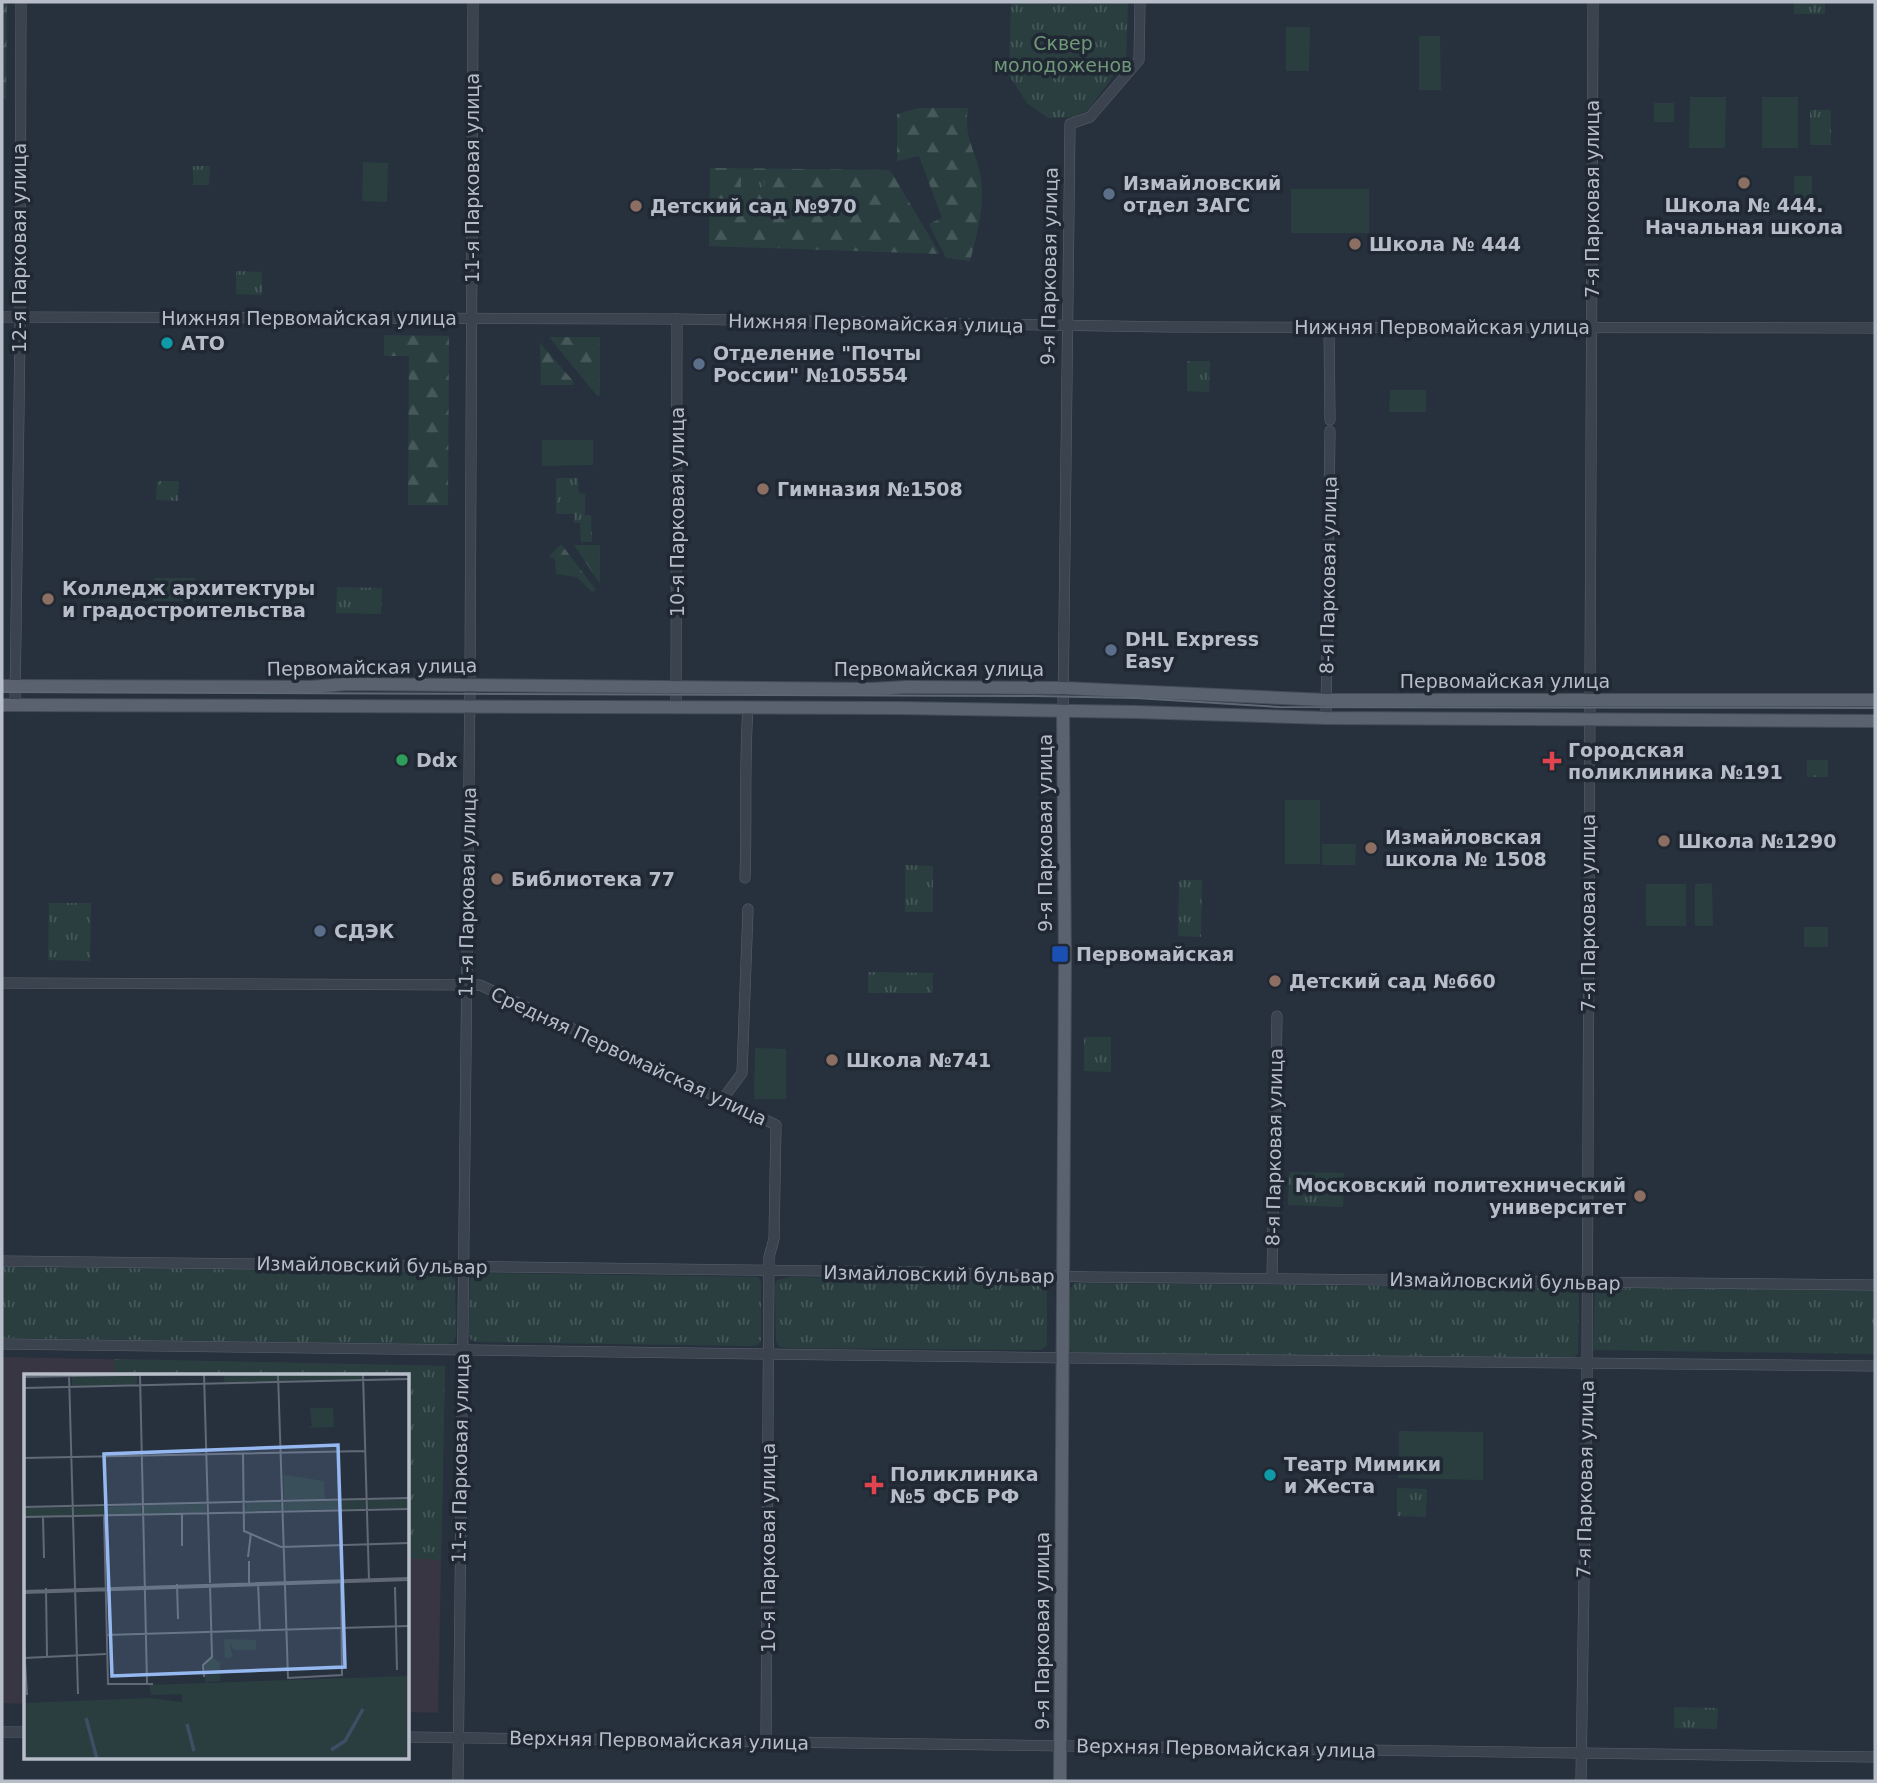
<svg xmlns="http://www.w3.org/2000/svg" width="1877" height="1783" viewBox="0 0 1877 1783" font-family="'DejaVu Sans',sans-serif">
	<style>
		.medical { fill: #373642 }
		.grass { fill: #2a3e40 }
		.forest { fill: url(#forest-firs) }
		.park { fill: url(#park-tufts) }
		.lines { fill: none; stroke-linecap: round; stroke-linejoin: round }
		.minor-casing { stroke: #59616c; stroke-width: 11 }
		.major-casing { stroke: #444c57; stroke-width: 14 }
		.minor { stroke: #3b434e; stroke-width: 10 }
		.major { stroke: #59626e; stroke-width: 12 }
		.tram { stroke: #5d6775; stroke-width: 2 }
		.education-dot { fill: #8d6e63; stroke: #202833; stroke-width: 2.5 }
		.service-dot { fill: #5c6f8a; stroke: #202833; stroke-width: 2.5 }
		.culture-dot { fill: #0f9aa8; stroke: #202833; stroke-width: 2.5 }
		.leisure-dot { fill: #2e9e5b; stroke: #202833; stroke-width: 2.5 }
		.health-dot { fill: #e0444e; stroke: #202833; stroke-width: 2.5 }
		.transit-dot { fill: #1a4fb4; stroke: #202833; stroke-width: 2.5 }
		.labels { text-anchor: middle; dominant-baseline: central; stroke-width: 7; stroke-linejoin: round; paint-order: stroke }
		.park-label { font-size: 19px; fill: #709879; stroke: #202833 }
		.street-label { font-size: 19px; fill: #b7bec9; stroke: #202833 }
		.poi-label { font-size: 19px; font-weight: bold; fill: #b7bec9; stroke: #202833; text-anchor: start }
		.inset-river { fill: none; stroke: #3e4e65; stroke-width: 3.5 }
		.inset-road { fill: none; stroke: #616976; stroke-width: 2 }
		.view { fill: #95b8f0; fill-opacity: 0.15; stroke: #95b8f0; stroke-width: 3.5 }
		.inset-edge { fill: none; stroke: #b7bec9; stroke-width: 3.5 }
	</style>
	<defs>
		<pattern id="forest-firs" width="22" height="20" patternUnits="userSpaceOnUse" patternTransform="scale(1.75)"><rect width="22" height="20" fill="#2a3e40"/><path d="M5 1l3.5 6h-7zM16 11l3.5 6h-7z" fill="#47585a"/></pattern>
		<pattern id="park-tufts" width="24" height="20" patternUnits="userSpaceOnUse" patternTransform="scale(1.75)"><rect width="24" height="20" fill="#2a3e40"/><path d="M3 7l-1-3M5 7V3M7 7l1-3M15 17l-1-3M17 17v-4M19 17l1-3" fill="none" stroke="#47585a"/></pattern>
	</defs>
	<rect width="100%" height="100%" fill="#27313e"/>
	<polygon class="medical" points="2,1357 445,1366 438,1713 408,1712 408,1375 26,1375 26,1704 2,1703"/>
	<g class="grass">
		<polygon points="1286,27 1310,27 1309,71 1286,71"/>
		<polygon points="1419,36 1440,36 1441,90 1419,90"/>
		<polygon points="1690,97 1726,97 1725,148 1689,148"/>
		<rect x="1762" y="97" width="36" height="51"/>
		<polygon points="363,162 388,163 387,202 362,201"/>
		<rect x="1794" y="176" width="18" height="33"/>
		<rect x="1291" y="189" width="78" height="44"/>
		<polygon points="1390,390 1426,390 1426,412 1389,412"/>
		<polygon points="542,440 593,440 593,465 542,466"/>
		<polygon points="154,578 195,578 195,601 153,601"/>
		<rect x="1285" y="800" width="35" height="64"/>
		<polygon points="1322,844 1356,844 1355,865 1322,865"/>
		<polygon points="1712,883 1713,926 1695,926 1695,884"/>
		<rect x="1646" y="884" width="40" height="42"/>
		<polygon points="755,1048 786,1049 786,1099 754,1099"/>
		<polygon points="1399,1431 1483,1432 1483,1480 1398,1478"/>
	</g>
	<g class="forest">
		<polygon points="2,2 7,2 6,99 2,99"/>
		<path d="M919 108H968C963 139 977 151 981 179 985 207 977 234 970 261L946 258 929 224 942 218 919 156 897 161V114Z"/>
		<polygon points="710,168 890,170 940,254 709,246"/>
		<polygon points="384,335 449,336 448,505 408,505 409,356 384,356"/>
		<polygon points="549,337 600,337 600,395 598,397"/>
		<polygon points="540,343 573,381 574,385 541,385"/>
		<polygon points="561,544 596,590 592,592 577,577 556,574 555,559 549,556"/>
		<polygon points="574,545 600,545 600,583 598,581"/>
	</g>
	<g class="park">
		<polygon points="1011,2 1128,2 1126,59 1088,110 1074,117 1048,118 1027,103 1009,75"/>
		<rect x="1794" y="2" width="31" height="12"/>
		<rect x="1654" y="103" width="20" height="19"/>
		<rect x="1810" y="110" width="21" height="35"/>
		<polygon points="193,166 210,166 209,185 193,185"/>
		<polygon points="741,173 765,174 764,189 741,188"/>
		<polygon points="236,271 262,272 262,295 236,294"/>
		<polygon points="1187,361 1210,361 1209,392 1187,391"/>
		<polygon points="556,478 578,478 579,493 585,494 585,515 591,515 592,542 581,542 580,523 574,523 574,514 556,514"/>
		<polygon points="157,481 179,481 178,501 156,500"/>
		<polygon points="337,587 382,588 381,614 336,613"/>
		<rect x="1807" y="760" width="21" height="17"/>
		<polygon points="905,865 933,866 933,912 905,912"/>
		<polygon points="1179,880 1202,880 1201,937 1178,936"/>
		<polygon points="49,903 91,903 90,961 48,960"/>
		<rect x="1804" y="927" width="24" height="20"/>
		<polygon points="868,972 933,973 932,993 868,993"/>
		<polygon points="1084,1037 1111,1037 1111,1072 1084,1071"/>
		<polygon points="1289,1172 1344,1173 1343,1207 1288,1205"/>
		<polygon points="2,1267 447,1272 455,1280 456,1336 454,1342 447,1344 2,1338"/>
		<polygon points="480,1273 758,1277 761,1282 761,1340 758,1345 751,1346 477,1342 471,1340 469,1334 470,1280 473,1275"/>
		<polygon points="791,1277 1040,1282 1045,1285 1047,1291 1047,1346 1040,1350 785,1348 779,1346 776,1341 775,1286 777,1280"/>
		<polygon points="1075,1283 1573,1288 1579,1294 1578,1352 1575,1357 1569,1358 1076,1353 1071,1351 1069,1345 1069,1291"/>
		<polygon points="1595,1288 1875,1290 1875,1354 1593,1350"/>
		<polygon points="114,1359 445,1366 441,1560 408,1558 408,1375 115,1375"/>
		<polygon points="1397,1488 1427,1489 1426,1517 1397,1516"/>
		<polygon points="1674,1707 1718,1708 1717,1729 1674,1728"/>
	</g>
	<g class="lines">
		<defs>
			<g id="minor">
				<polyline points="2,317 677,319 1170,327 1875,328"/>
				<polyline points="1329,326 1330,420"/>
				<polyline points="15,705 20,332 21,2"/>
				<polyline points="676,706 677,319"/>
				<polyline points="1063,711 1070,124 1090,117 1139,60 1140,2"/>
				<polyline points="1326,718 1330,431"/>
				<path d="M745 878C747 821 744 764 748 707"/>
				<polyline points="2,983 480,985 776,1125 774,1239 769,1257 766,1742"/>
				<polyline points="722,1100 742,1073 748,909"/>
				<polyline points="2,1261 915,1272 1089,1277 1875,1285"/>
				<polyline points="1272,1278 1277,1016"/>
				<polyline points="2,1344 1076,1358 1875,1366"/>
				<polyline points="2,1732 26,1732"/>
				<polyline points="408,1737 1875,1757"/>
				<polyline points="458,1781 470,684 473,2"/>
				<polyline points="1581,1781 1587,1376 1593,2"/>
			</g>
			<g id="major">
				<polyline points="2,686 311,687 347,684 872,689 907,687 1063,688 1326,700 1875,700"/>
				<polyline points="2,705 899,708 1136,712 1326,718 1875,721"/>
				<polyline points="1060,1781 1065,966 1063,711"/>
			</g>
		</defs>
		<use href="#minor" class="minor-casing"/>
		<use href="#major" class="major-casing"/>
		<use href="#minor" class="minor"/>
		<use href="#major" class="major"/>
		<polyline class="tram" points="2,692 1035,696 1136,698 1279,707 1875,708"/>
	</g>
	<g class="education-dot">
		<circle cx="1744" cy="183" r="7"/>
		<circle cx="636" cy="206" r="7"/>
		<circle cx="1355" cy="244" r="7"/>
		<circle cx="763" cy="489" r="7"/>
		<circle cx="48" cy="599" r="7"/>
		<circle cx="1664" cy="841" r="7"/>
		<circle cx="1371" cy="848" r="7"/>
		<circle cx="497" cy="879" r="7"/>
		<circle cx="1275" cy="981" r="7"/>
		<circle cx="832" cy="1060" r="7"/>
		<circle cx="1640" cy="1196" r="7"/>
	</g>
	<g class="service-dot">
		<circle cx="1109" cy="194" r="7"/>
		<circle cx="699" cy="364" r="7"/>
		<circle cx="1111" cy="650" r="7"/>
		<circle cx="320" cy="931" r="7"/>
	</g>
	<g class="culture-dot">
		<circle cx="167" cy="343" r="7"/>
		<circle cx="1270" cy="1475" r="7"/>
	</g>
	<circle class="leisure-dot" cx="402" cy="760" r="7"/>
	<g class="health-dot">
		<path d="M1548.5 750.5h7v7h7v7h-7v7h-7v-7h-7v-7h7z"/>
		<path d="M870.5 1474.5h7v7h7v7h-7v7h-7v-7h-7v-7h7z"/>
	</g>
	<rect class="transit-dot" x="1051" y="945" width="18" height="18" rx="3.5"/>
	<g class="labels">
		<g class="park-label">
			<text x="1063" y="43">Сквер<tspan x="1063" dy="22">молодоженов</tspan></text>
		</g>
		<g class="street-label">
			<text transform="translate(472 178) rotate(-90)">11-я Парковая улица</text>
			<text transform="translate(1592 199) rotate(-90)">7-я Парковая улица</text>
			<text transform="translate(19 248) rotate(-90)">12-я Парковая улица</text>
			<text transform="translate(1049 266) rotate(-89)">9-я Парковая улица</text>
			<text x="309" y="318">Нижняя Первомайская улица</text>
			<text transform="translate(876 323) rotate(1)">Нижняя Первомайская улица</text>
			<text x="1442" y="327">Нижняя Первомайская улица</text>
			<text transform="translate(677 512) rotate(-90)">10-я Парковая улица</text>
			<text transform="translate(1328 575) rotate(-89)">8-я Парковая улица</text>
			<text transform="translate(372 667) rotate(-1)">Первомайская улица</text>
			<text x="939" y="669">Первомайская улица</text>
			<text x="1505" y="681">Первомайская улица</text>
			<text transform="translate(1045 833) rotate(-90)">9-я Парковая улица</text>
			<text transform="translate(467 892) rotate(-89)">11-я Парковая улица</text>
			<text transform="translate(1588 913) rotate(-90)">7-я Парковая улица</text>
			<text transform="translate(629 1056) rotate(25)">Средняя Первомайская улица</text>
			<text transform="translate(1274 1147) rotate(-89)">8-я Парковая улица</text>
			<text transform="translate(372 1265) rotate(1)">Измайловский бульвар</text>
			<text transform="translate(939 1274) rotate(1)">Измайловский бульвар</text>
			<text transform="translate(1505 1281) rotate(1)">Измайловский бульвар</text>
			<text transform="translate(460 1458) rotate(-89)">11-я Парковая улица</text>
			<text transform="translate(1585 1479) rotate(-89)">7-я Парковая улица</text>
			<text transform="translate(768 1548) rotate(-90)">10-я Парковая улица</text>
			<text transform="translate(1042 1631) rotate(-90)">9-я Парковая улица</text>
			<text transform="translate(659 1740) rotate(1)">Верхняя Первомайская улица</text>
			<text transform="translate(1226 1748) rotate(1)">Верхняя Первомайская улица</text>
		</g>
		<g class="poi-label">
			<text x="1123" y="183">Измайловский<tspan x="1123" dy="22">отдел ЗАГС</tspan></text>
			<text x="1744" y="205" text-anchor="middle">Школа № 444.<tspan x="1744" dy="22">Начальная школа</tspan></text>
			<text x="650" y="206">Детский сад №970</text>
			<text x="1369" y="244">Школа № 444</text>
			<text x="181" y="343">АТО</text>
			<text x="713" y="353">Отделение "Почты<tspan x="713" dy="22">России" №105554</tspan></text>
			<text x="777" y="489">Гимназия №1508</text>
			<text x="62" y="588">Колледж архитектуры<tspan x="62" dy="22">и градостроительства</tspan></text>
			<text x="1125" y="639">DHL Express<tspan x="1125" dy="22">Easy</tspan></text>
			<text x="1568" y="750">Городская<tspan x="1568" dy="22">поликлиника №191</tspan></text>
			<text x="416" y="760">Ddx</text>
			<text x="1385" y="837">Измайловская<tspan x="1385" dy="22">школа № 1508</tspan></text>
			<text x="1678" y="841">Школа №1290</text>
			<text x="511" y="879">Библиотека 77</text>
			<text x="334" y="931">СДЭК</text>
			<text x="1076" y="954">Первомайская</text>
			<text x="1289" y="981">Детский сад №660</text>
			<text x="846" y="1060">Школа №741</text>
			<text x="1626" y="1185" text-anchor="end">Московский политехнический<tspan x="1626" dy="22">университет</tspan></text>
			<text x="1284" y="1464">Театр Мимики<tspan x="1284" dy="22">и Жеста</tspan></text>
			<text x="890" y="1474">Поликлиника<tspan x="890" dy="22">№5 ФСБ РФ</tspan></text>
		</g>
	</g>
	<g transform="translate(24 1374)">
		<rect width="385" height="385" fill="#27313e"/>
		<path d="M200 0H253V7L200 9ZM256 0H338V6L256 7ZM113 2V11L48 12V3ZM385 125V134H344V126Z" fill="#2a3e40"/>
		<path d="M200 265 232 266V276H210L205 269 209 283 201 284Z" fill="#2a3e40"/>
		<path d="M286 34H309L310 53 284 54 288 52ZM260 101 300 107 301 125H260ZM341 126V135L259 136 260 128ZM222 129 256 128 257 136 221 137ZM182 130V138L120 140V131ZM117 132V140L50 142V134ZM48 133V141L0 143V134ZM187 283 196 288V307L181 308V291ZM385 302V385H0V329L125 324 158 328V320L127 321 125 311Z" fill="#2a3e40"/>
		<path class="inset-river" d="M62 344 73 385M163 350 170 377M307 376 321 367 339 335"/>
		<path class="inset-road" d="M45 0 54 320M180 0 186 209M254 0 264 304 318 301 317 208M339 0 345 207M116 1 123 309M0 3 155 0M0 14 385 5M219 80 220 157 257 173 385 169M0 84 341 77M0 133 385 124M158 140V172M80 142 84 310H129M0 143 385 135M19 143 20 184M224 183 227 159M225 187V209M234 208 236 257M153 210 154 245M371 213 373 296M22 214 23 282M0 217 385 204M0 219 385 206M82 261 385 252M0 271 3 321M0 284 82 280M180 303 179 291 188 283 186 211"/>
		<path class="view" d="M314 71 321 293 88 302 80 80Z"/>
		<rect width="385" height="385" class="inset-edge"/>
	</g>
	<rect width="1877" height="1783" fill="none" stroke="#b7bec9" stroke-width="7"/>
</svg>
